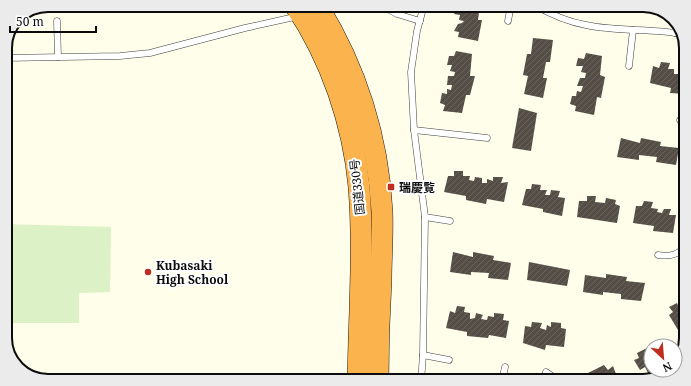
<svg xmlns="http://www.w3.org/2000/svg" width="691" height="386" viewBox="0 0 691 386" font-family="'Noto Serif','Noto Sans JP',serif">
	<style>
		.pitch { fill: #dcf1c5 }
		.building { fill: url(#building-hatch) }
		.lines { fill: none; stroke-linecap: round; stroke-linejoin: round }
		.lane-casing { stroke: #3e3e3e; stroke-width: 7 }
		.highway-casing { stroke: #1c1c1c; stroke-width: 22 }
		.lane { stroke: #fff; stroke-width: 6 }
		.highway { stroke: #fab34d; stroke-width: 21 }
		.poi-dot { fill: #bf2d1f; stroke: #fff; stroke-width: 1.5 }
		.labels { text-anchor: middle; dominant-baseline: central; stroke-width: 4; stroke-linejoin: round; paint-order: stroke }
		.street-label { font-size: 12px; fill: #0b0b0b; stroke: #fff }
		.poi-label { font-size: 12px; font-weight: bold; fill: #0b0b0b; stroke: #fff; text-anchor: start }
		.rim { fill: none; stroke: #0b0b0b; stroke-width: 2 }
	</style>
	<defs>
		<pattern id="building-hatch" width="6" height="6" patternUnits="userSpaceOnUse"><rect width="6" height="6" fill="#544e47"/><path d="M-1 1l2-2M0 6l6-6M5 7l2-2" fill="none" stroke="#68635d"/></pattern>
	</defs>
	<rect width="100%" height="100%" fill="#fffeea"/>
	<polygon class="pitch" points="5,224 111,227 110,292 79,293 79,323 5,323"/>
	<g class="building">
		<polygon points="457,5 480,5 478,20 482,20 478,41 458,37 459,32 454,31 458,24 462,23 464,21 459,20 460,15 454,14"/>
		<polygon points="533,38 553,40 550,62 546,62 543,78 547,78 543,98 524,94 528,76 523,75 527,54 531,54"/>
		<polygon points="456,51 472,54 470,76 475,76 470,95 466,95 462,113 443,111 445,105 440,103 442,93 447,94 447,89 451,90 452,85 447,85 448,76 454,76 455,72 450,71 452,65 447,65 449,56 454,56"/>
		<polygon points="586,53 602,56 600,75 605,77 601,98 597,97 594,115 575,111 576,106 570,104 572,96 576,96 577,91 581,92 583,86 577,86 580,78 585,78 586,73 581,72 583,66 576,66 578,58 584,59"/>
		<polygon points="661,62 670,63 668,69 674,69 674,74 679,74 679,68 686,69 686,94 670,93 671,88 650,83 653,66 659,68"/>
		<polygon points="519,108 537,113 531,151 512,148"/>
		<polygon points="621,138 640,143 641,138 661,142 660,146 679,148 676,165 656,162 657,157 639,155 639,160 617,157"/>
		<polygon points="454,171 463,171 463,176 470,176 469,180 474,181 475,177 482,178 482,183 487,183 487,179 493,181 493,177 503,177 501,183 508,182 504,202 487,199 486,204 466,200 466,196 444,192 448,176 454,176"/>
		<polygon points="532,184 541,185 540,190 547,190 545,195 550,195 551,190 560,191 558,197 565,198 562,216 543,212 543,209 522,205 526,189 531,189"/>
		<polygon points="587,196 596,196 595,202 605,203 606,198 616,200 615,204 620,206 617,223 577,217 579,201 587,201"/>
		<polygon points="644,201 653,202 651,208 658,209 657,212 662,213 664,209 671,209 669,215 676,215 673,233 653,231 654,226 633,223 636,206 642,206"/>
		<polygon points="453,252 473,257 473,252 494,256 493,260 511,263 508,280 488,278 489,273 471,272 471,275 450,272"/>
		<polygon points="529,262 570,270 567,286 527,280"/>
		<polygon points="606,274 627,277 626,281 645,283 641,301 621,299 621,294 603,292 603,295 583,292 585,275 606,278"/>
		<polygon points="677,303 679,308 686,305 686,325 678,330 669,315 673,312 669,307"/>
		<polygon points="457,306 465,307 464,312 470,313 470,319 475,318 476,313 483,315 481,319 487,320 488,316 494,317 494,313 504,314 503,320 509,321 506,338 489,335 488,338 467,336 467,332 446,328 450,311 455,313"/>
		<polygon points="532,322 542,323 540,328 546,330 547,325 551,327 551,322 561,323 561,328 566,329 564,347 546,345 545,350 523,343 525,326 531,327"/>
		<polygon points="651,346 651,370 668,370 668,371 665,375 645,380 644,379 649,375 645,367 640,370 634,360 639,358 637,353"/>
		<polygon points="604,365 608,370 613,366 616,374 613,377 615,381 593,381 588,373"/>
	</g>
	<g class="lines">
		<defs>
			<g id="lane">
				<polyline points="380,5 397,14 420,21"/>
				<path d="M534 5C550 14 568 22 586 25 618 32 651 28 682 34"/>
				<polyline points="57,21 58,57"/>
				<polyline points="508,21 511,5"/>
				<polyline points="675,33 677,23"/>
				<polyline points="5,58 120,56 150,53 245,28 299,16"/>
				<polyline points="629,66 633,30"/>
				<polyline points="680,120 686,121"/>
				<polyline points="414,130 487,138"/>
				<polyline points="425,217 450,221"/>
				<path d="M658 255C670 257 679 255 686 245"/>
				<polyline points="423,355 449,360"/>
				<polyline points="546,372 559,381"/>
				<polyline points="421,381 423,355 425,217 414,130 411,72 417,31 424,5"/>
				<polyline points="502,381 505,367"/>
			</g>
			<g id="highway">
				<path d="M295 5C331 58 353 123 359 187 364 251 359 316 358 381"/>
				<path d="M317 5C356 68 378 137 382 211 383 234 381 258 381 281 379 314 378 348 378 381"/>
			</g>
		</defs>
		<use href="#lane" class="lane-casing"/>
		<use href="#highway" class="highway-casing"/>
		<use href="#lane" class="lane"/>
		<use href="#highway" class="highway"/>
	</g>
	<g class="poi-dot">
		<rect x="387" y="183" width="8" height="8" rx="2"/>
		<circle cx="148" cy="272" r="4"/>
	</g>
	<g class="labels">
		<g class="street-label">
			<text transform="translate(357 187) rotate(-96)">国道330号</text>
		</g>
		<g class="poi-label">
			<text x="399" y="187">瑞慶覧</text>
			<text x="156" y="265">Kubasaki<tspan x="156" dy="14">High School</tspan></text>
		</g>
	</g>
	<path d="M0 0H691V386H0ZM48 12H643A36 36 0 0 1 679 48V338A36 36 0 0 1 643 374H48A36 36 0 0 1 12 338V48A36 36 0 0 1 48 12Z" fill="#ebebeb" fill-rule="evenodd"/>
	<path class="rim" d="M48 12H643A36 36 0 0 1 679 48V338A36 36 0 0 1 643 374H48A36 36 0 0 1 12 338V48A36 36 0 0 1 48 12Z"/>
	<g transform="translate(663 358) rotate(154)"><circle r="19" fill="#ffffff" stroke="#9d9d9d"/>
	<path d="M0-3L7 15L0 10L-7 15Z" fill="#bf2d1f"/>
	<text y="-6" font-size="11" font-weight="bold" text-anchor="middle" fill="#0b0b0b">N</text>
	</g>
	<path d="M10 26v6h86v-6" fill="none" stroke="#0b0b0b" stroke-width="2"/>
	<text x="16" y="26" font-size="12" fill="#0b0b0b" stroke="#ffffff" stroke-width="3" paint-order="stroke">50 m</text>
</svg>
